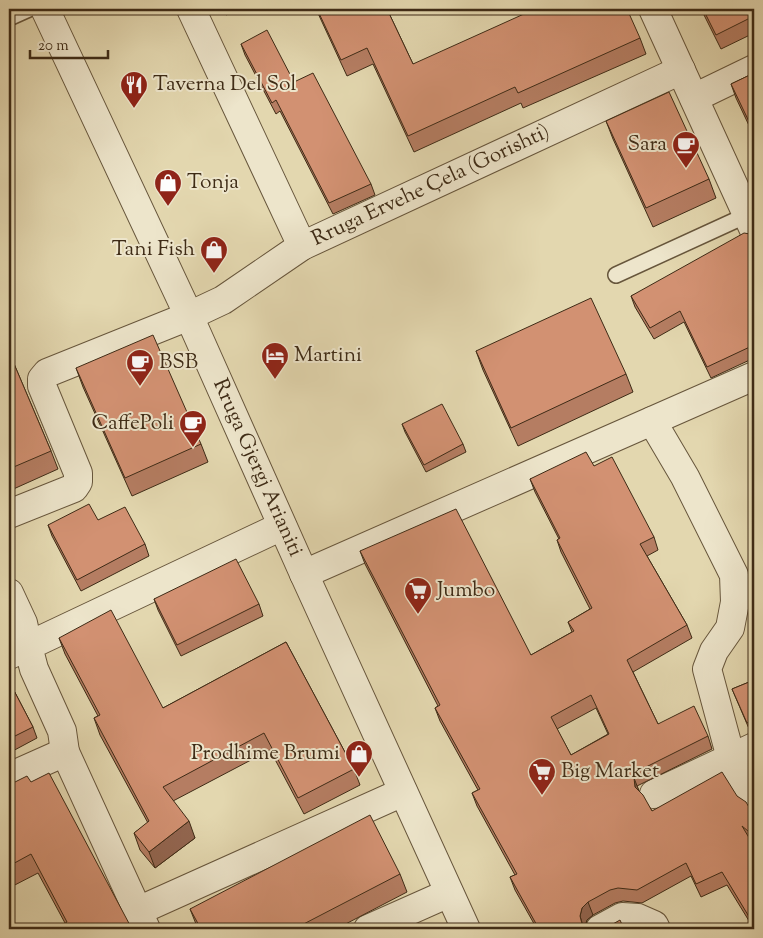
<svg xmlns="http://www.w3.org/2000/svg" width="763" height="938" viewBox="0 0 763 938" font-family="'Sorts Mill Goudy',serif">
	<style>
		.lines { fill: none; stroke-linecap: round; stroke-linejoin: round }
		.service-casing { stroke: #67563c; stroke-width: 18 }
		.minor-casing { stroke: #67563c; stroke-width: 30 }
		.service { stroke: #ede5cb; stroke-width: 15 }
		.minor { stroke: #ede5cb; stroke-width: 28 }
		.wall { fill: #b57d62; stroke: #3e2b16; fill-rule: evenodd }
		.shaded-wall { fill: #936650; stroke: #3e2b16 }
		.building { fill: #d29172; stroke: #3e2b16; fill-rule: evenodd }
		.labels { text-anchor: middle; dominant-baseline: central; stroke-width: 4; stroke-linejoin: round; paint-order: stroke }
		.poi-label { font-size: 21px; fill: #3e2b16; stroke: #ede5cb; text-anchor: start }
		.street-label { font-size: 21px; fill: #3e2b16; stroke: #ede5cb }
	</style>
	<rect width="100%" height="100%" fill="#e3d7af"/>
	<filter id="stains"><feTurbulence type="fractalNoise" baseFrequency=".004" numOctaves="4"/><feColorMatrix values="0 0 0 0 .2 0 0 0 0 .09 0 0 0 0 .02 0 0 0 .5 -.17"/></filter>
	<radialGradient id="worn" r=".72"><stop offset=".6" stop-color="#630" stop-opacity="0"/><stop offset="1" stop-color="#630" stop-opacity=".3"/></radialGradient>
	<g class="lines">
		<defs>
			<g id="service">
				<polyline points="9,18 29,9"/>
				<polyline points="616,275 747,215"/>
			</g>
			<g id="minor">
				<polyline points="45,9 189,316 304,574 466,929"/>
				<polyline points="191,9 302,246"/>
				<polyline points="653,9 754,230"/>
				<polyline points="694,98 754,69"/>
				<polyline points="652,421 685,477 734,575 735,602 730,628 714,651 707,669 731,758 748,792 754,800"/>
				<polyline points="9,514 74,488 78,482 78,473 42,386 42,379 47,373 189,316 223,300 302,246 681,70"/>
				<polyline points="304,574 754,376"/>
				<polyline points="9,593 23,623 28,646 9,655"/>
				<polyline points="65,752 62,731 34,669 28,646 282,526"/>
				<polyline points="9,777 65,752 146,929"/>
				<polyline points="654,794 754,747"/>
				<polyline points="138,911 403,792"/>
				<polyline points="368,929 449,893"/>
				<polyline points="600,929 622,917 638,918 654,925 656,929"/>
			</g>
		</defs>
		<use href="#service" class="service-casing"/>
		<use href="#minor" class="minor-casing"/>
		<use href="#service" class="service"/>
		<use href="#minor" class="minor"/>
	</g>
	<g class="wall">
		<polygon points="223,9 237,9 226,15"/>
		<polygon points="316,9 387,9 413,64 640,38 646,54 523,108 521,103 414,152 373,64 347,76"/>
		<polygon points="701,9 754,9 754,33 721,49"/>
		<polygon points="241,44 371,184 375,195 333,214 280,111 276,114 245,55"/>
		<polygon points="754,73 754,136 736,98 731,84"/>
		<polygon points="606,121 709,179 716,198 653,227 613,139"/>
		<polygon points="754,242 754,358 711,378 684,322 654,339 635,307 631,296"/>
		<polygon points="476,351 626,374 633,392 518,446 483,370"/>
		<polygon points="9,352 51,451 58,469 9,491"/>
		<polygon points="76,368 201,444 208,462 132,496 83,387"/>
		<polygon points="402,424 463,444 466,452 426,472 405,432"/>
		<path d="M594 466 654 537 658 550 647 556 687 625 692 638 633 672 658 724 708 736 712 749 637 786 639 791 652 811 737 796 754 816V845L753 844 754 846V929L727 885 701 897 691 876 642 903 623 901 615 903 593 915 587 920 585 927 587 929H537L515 890 510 877 515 875 477 806 472 793 478 790 440 721 435 708 438 706 365 564 360 551 531 655 572 632 568 622 590 609 561 552 557 540 559 539 535 492 530 479ZM596 708 608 734 571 755 557 729Z"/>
		<polygon points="48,525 145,544 149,556 81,591 52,536"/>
		<polygon points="154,599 259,604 263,616 181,656 158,610"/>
		<polygon points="59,638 163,708 286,642 354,769 360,785 304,814 270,750 173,801 195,838 155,868 140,850 134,833 148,823 100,735 94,718 98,716 65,654"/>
		<polygon points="754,680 754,728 750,731 732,689"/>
		<polygon points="9,681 33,727 37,738 9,753"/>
		<polygon points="31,782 132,929 66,929 64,924 65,923 38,873 9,888 9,785"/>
		<polygon points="400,874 407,892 336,929 198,929 190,909"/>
	</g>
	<g class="shaded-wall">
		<polygon points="634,778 639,791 635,787"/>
		<polygon points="189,821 195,838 155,868 149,852"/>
		<polygon points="588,902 593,915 587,920 584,929 580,916 582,908"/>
	</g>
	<g class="building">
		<polygon points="317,9 387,9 413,64 535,9 627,9 640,38 518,93 515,87 408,136 367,48 341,60"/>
		<polygon points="703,9 754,9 754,16 716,35"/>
		<polygon points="267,30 294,82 313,73 371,184 329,203 276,100 272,103 241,44"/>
		<polygon points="754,73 754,132 731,84"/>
		<polygon points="669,92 709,179 646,208 606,121"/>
		<polygon points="744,233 750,234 754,242 754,345 707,367 680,311 650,328 631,296"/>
		<polygon points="591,298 626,374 511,428 476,351"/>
		<polygon points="153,335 201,444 125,478 76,368"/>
		<polygon points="9,352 51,451 9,469"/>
		<polygon points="442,404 463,444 424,465 402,424"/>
		<path d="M586 452 594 466 612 457 654 537 640 544 687 625 627 660 658 724 694 706 708 736 632 774 634 778 635 787 643 795 652 811 722 772 737 796 746 802 754 816V836L742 826 754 846V925L722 872 696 884 686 863 637 890 618 888 610 890 588 902 582 908 580 916 582 924 587 929H539L510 877 517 874 472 793 480 789 435 708 440 705 360 551 456 509 531 655 574 631 568 622 592 608 557 540 560 538 530 479ZM591 695 609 734 571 755 551 717Z"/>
		<polygon points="89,504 98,520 125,507 145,544 77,580 48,525"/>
		<polygon points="236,559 259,604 177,645 154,599"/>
		<polygon points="111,610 163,708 286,642 354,769 298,798 264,733 163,787 189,821 149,852 134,833 149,821 94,718 100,715 59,638"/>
		<polygon points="754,680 754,719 747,723 732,689"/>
		<polygon points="9,681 33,727 9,739"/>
		<polygon points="49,773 132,929 67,929 64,924 67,922 31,854 9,866 9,785 27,776 31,782"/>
		<polygon points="370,815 400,874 294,929 201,929 190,909"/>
		<polygon points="620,920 624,929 604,929"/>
		<polygon points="417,926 419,929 411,929"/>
	</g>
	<defs>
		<symbol id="restaurant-pin" viewBox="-11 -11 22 30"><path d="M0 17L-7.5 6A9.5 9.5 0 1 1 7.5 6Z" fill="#8f2418" stroke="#ede5cb"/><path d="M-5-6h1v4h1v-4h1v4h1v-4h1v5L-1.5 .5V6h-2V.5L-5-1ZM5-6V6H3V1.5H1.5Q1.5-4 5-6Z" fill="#fff"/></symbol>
		<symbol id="cafe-pin" viewBox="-11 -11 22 30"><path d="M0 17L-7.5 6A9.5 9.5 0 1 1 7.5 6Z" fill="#8f2418" stroke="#ede5cb"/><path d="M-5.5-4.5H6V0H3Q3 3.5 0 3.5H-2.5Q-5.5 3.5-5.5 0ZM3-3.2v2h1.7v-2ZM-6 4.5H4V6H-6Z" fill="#fff"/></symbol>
		<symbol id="shop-pin" viewBox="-11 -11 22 30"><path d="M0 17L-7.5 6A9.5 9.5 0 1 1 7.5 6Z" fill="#8f2418" stroke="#ede5cb"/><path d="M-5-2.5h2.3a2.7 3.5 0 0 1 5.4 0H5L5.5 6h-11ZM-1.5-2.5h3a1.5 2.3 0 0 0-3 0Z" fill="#fff"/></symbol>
		<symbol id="hotel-pin" viewBox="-11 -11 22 30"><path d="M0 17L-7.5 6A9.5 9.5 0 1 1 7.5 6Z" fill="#8f2418" stroke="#ede5cb"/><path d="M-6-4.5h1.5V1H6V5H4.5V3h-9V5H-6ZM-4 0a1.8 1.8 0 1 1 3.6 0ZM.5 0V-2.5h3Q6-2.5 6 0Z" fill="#fff"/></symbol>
		<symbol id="supermarket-pin" viewBox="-11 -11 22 30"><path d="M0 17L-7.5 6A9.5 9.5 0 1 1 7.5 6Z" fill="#8f2418" stroke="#ede5cb"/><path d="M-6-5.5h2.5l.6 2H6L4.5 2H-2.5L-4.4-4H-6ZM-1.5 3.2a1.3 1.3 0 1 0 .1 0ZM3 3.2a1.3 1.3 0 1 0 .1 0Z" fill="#fff"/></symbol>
	</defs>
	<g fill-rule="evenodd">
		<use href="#restaurant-pin" x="118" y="69" width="32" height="43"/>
		<use href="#cafe-pin" x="670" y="129" width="32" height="43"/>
		<use href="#shop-pin" x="152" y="167" width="32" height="43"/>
		<use href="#shop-pin" x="198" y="234" width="32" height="43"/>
		<use href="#hotel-pin" x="259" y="340" width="32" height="43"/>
		<use href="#cafe-pin" x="124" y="347" width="32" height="43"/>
		<use href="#cafe-pin" x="177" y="408" width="32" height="43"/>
		<use href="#supermarket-pin" x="402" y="575" width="32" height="43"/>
		<use href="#shop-pin" x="343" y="738" width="32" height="43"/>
		<use href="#supermarket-pin" x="526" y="756" width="32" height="43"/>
	</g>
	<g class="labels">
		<g class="poi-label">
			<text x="153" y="85">Taverna Del Sol</text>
			<text x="667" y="145" text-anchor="end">Sara</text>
			<text x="187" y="183">Tonja</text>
			<text x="195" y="250" text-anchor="end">Tani Fish</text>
			<text x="294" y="356">Martini</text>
			<text x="159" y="363">BSB</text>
			<text x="174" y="424" text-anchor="end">CaffePoli</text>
			<text x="437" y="591">Jumbo</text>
			<text x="340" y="754" text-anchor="end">Prodhime Brumi</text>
			<text x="561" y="772">Big Market</text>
		</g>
		<g class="street-label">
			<text transform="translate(431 186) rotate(-25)">Rruga Ervehe Çela (Gorishti)</text>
			<text transform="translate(257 468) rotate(66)">Rruga Gjergj Arianiti</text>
		</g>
	</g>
	<rect width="763" height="938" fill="none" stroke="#e3d7af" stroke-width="30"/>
	<rect x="10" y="10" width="743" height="918" fill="none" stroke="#3e2b16" stroke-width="2.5"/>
	<rect x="15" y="15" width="733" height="908" fill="none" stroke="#3e2b16"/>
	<path d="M30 50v8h78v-8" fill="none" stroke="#3e2b16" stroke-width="2.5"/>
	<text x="38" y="50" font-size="15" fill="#3e2b16" stroke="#ede5cb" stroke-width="4" paint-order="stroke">20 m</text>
	<rect width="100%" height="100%" filter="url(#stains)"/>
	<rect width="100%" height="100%" fill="url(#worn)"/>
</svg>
